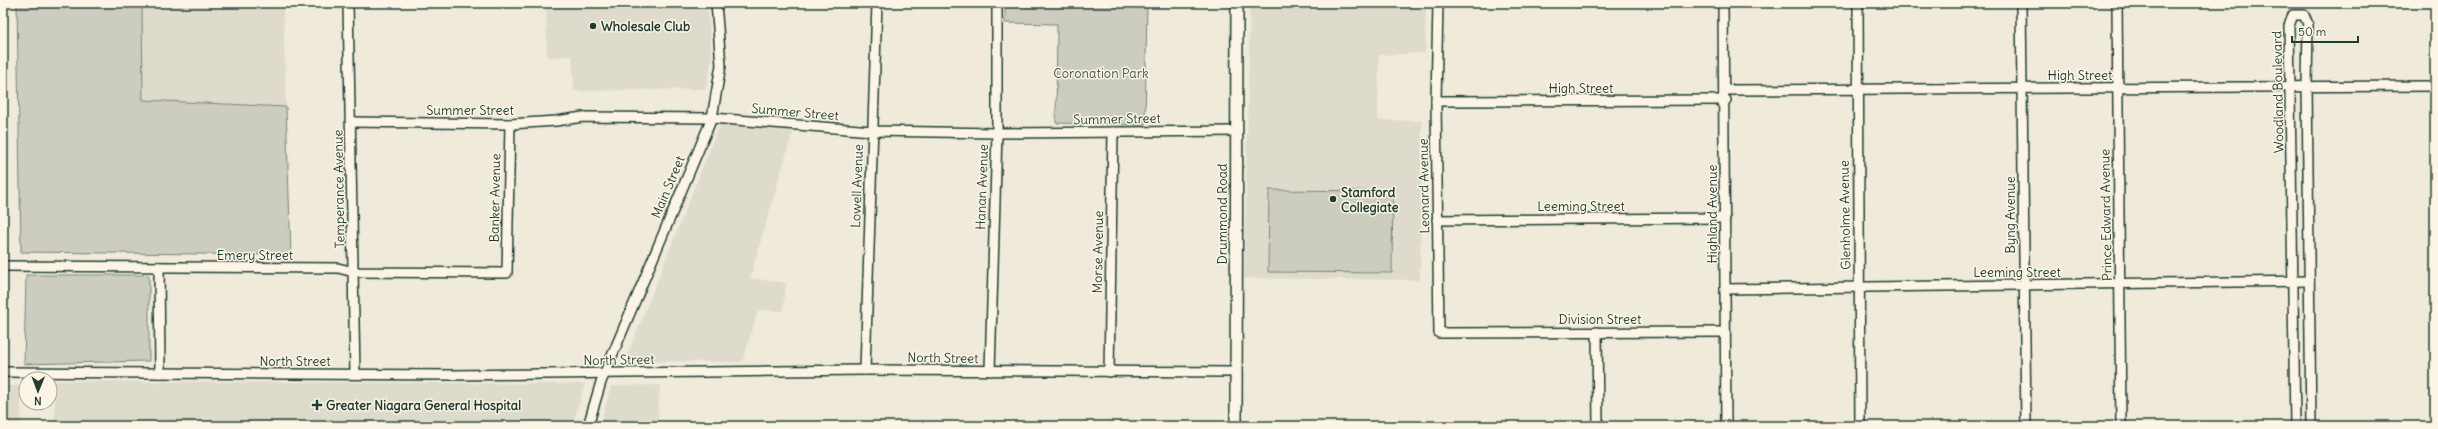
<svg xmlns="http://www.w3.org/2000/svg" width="2438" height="429" viewBox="0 0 2438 429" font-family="Delius,sans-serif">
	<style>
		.built { fill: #dedbcc }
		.green { fill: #cccdbf; stroke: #76857a }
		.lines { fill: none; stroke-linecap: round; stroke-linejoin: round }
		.minor-casing { stroke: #1f3d34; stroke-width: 12 }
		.major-casing { stroke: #1f3d34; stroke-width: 14 }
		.minor { stroke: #fcf5e5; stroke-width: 9 }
		.major { stroke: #fcf5e5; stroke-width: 11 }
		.poi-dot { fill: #1f3d34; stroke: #fcf5e5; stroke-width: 1.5 }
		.labels { text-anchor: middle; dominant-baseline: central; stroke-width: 3; stroke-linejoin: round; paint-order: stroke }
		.poi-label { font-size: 13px; font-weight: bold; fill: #1f3d34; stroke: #fcf5e5; text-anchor: start }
		.park-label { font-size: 13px; fill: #425a50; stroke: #fcf5e5 }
		.street-label { font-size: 13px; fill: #1f3d34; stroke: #fcf5e5 }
	</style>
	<rect width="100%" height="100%" fill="#efeada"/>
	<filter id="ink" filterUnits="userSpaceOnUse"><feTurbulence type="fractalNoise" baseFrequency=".025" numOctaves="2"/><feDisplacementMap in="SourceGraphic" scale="8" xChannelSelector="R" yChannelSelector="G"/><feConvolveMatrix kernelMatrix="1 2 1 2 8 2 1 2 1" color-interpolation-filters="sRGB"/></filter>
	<g filter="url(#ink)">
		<g class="built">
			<polygon points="142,3 283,3 286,107 143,100"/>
			<polygon points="546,3 707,3 712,57 706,89 574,91 572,56 547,57"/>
			<polygon points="1250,3 1426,3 1425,53 1379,55 1378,120 1422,121 1420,280 1244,278"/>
			<polygon points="721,121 793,131 750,278 786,283 783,311 758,310 742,362 625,361"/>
			<polygon points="54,381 585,384 572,426 55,426"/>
			<polygon points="660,385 657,426 600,426 611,386"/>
			<rect x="3" y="386" width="18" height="40"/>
		</g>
		<g class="green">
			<polygon points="17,3 142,3 143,100 286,107 291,255 21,252"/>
			<polygon points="1005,3 1147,3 1145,125 1056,123 1057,24 1005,23"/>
			<polygon points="1269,190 1393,191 1392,273 1268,272"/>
			<polygon points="26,275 149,275 149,361 24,364"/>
		</g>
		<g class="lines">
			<defs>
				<g id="minor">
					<polyline points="348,3 355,374"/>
					<polyline points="1438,3 1436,101 1439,333 1725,332"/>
					<polyline points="1723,3 1726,426"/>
					<polyline points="1858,3 1860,426"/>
					<polyline points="2021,3 2026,426"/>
					<polyline points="2117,3 2121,426"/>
					<polyline points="1726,90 2435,86"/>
					<polyline points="1436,101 1726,100"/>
					<polyline points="351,122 510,124 556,121 583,117 712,118 872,131 997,133 1236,131"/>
					<polyline points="1437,220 1725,218"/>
					<polyline points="3,266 338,268 354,272 507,273 510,124"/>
					<polyline points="159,267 160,373"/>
					<polyline points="1725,289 2309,281"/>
					<polyline points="1597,332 1598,426"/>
					<polyline points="865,370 877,3"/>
					<polyline points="990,371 997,133 997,3"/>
					<polyline points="3,372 452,375 865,370 1235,372"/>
					<polyline points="1109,372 1113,132"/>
					<polyline points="588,426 601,382 712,118 721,65 716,3"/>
					<polyline points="2295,426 2289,26 2293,15 2304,15 2308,24 2307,86 2311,426"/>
				</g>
				<polyline id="major" points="1236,426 1237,3"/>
			</defs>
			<use href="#minor" class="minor-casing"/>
			<use href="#major" class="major-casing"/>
			<use href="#minor" class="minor"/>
			<use href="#major" class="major"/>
		</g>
	</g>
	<g class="poi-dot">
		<circle cx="593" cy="26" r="4"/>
		<circle cx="1333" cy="199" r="4"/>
		<path d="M315 399h4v4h4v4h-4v4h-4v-4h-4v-4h4z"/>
	</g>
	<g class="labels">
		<g class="poi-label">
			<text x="601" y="26">Wholesale Club</text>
			<text x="1341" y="192">Stamford<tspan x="1341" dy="15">Collegiate</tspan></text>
			<text x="326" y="405">Greater Niagara General Hospital</text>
		</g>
		<g class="park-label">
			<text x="1101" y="73">Coronation Park</text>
		</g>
		<g class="street-label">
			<text x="2080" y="75">High Street</text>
			<text x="1581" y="88">High Street</text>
			<text transform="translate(2278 92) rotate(-91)">Woodland Boulevard</text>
			<text x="470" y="110">Summer Street</text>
			<text transform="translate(795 112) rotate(5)">Summer Street</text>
			<text transform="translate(1117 119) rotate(-1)">Summer Street</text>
			<text transform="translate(857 186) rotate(-88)">Lowell Avenue</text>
			<text transform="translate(1424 186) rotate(-91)">Leonard Avenue</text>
			<text transform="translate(668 187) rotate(-67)">Main Street</text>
			<text transform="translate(982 187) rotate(-88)">Hanan Avenue</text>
			<text transform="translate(339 189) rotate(-91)">Temperance Avenue</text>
			<text transform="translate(495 198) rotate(-89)">Banker Avenue</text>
			<text x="1581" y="206">Leeming Street</text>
			<text transform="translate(1222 214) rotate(-90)">Drummond Road</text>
			<text transform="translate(1712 214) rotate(-90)">Highland Avenue</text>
			<text transform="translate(1845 215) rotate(-91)">Glenholme Avenue</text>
			<text transform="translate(2010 215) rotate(-90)">Byng Avenue</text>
			<text transform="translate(2106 215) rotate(-91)">Prince Edward Avenue</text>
			<text transform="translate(1098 252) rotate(-89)">Morse Avenue</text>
			<text x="255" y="255">Emery Street</text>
			<text x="2017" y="272">Leeming Street</text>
			<text x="1600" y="319">Division Street</text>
			<text transform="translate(943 358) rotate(1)">North Street</text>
			<text transform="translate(619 360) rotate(-1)">North Street</text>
			<text x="295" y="361">North Street</text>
		</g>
	</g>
	<rect width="2438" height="429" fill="none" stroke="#fcf5e5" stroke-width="16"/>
	<rect x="8" y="8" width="2422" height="413" fill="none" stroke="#1f3d34" stroke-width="1.5" filter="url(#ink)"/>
	<g transform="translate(38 391) rotate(181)"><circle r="19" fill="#fcf5e5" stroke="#a4ab9e"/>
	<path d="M0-3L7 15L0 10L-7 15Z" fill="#1f3d34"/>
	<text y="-6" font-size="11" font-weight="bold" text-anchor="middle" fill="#1f3d34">N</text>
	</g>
	<path d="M2292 36v6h66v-6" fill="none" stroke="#1f3d34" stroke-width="2"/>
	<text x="2298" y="36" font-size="12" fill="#1f3d34" stroke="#fcf5e5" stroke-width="3" paint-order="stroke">50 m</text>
</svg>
